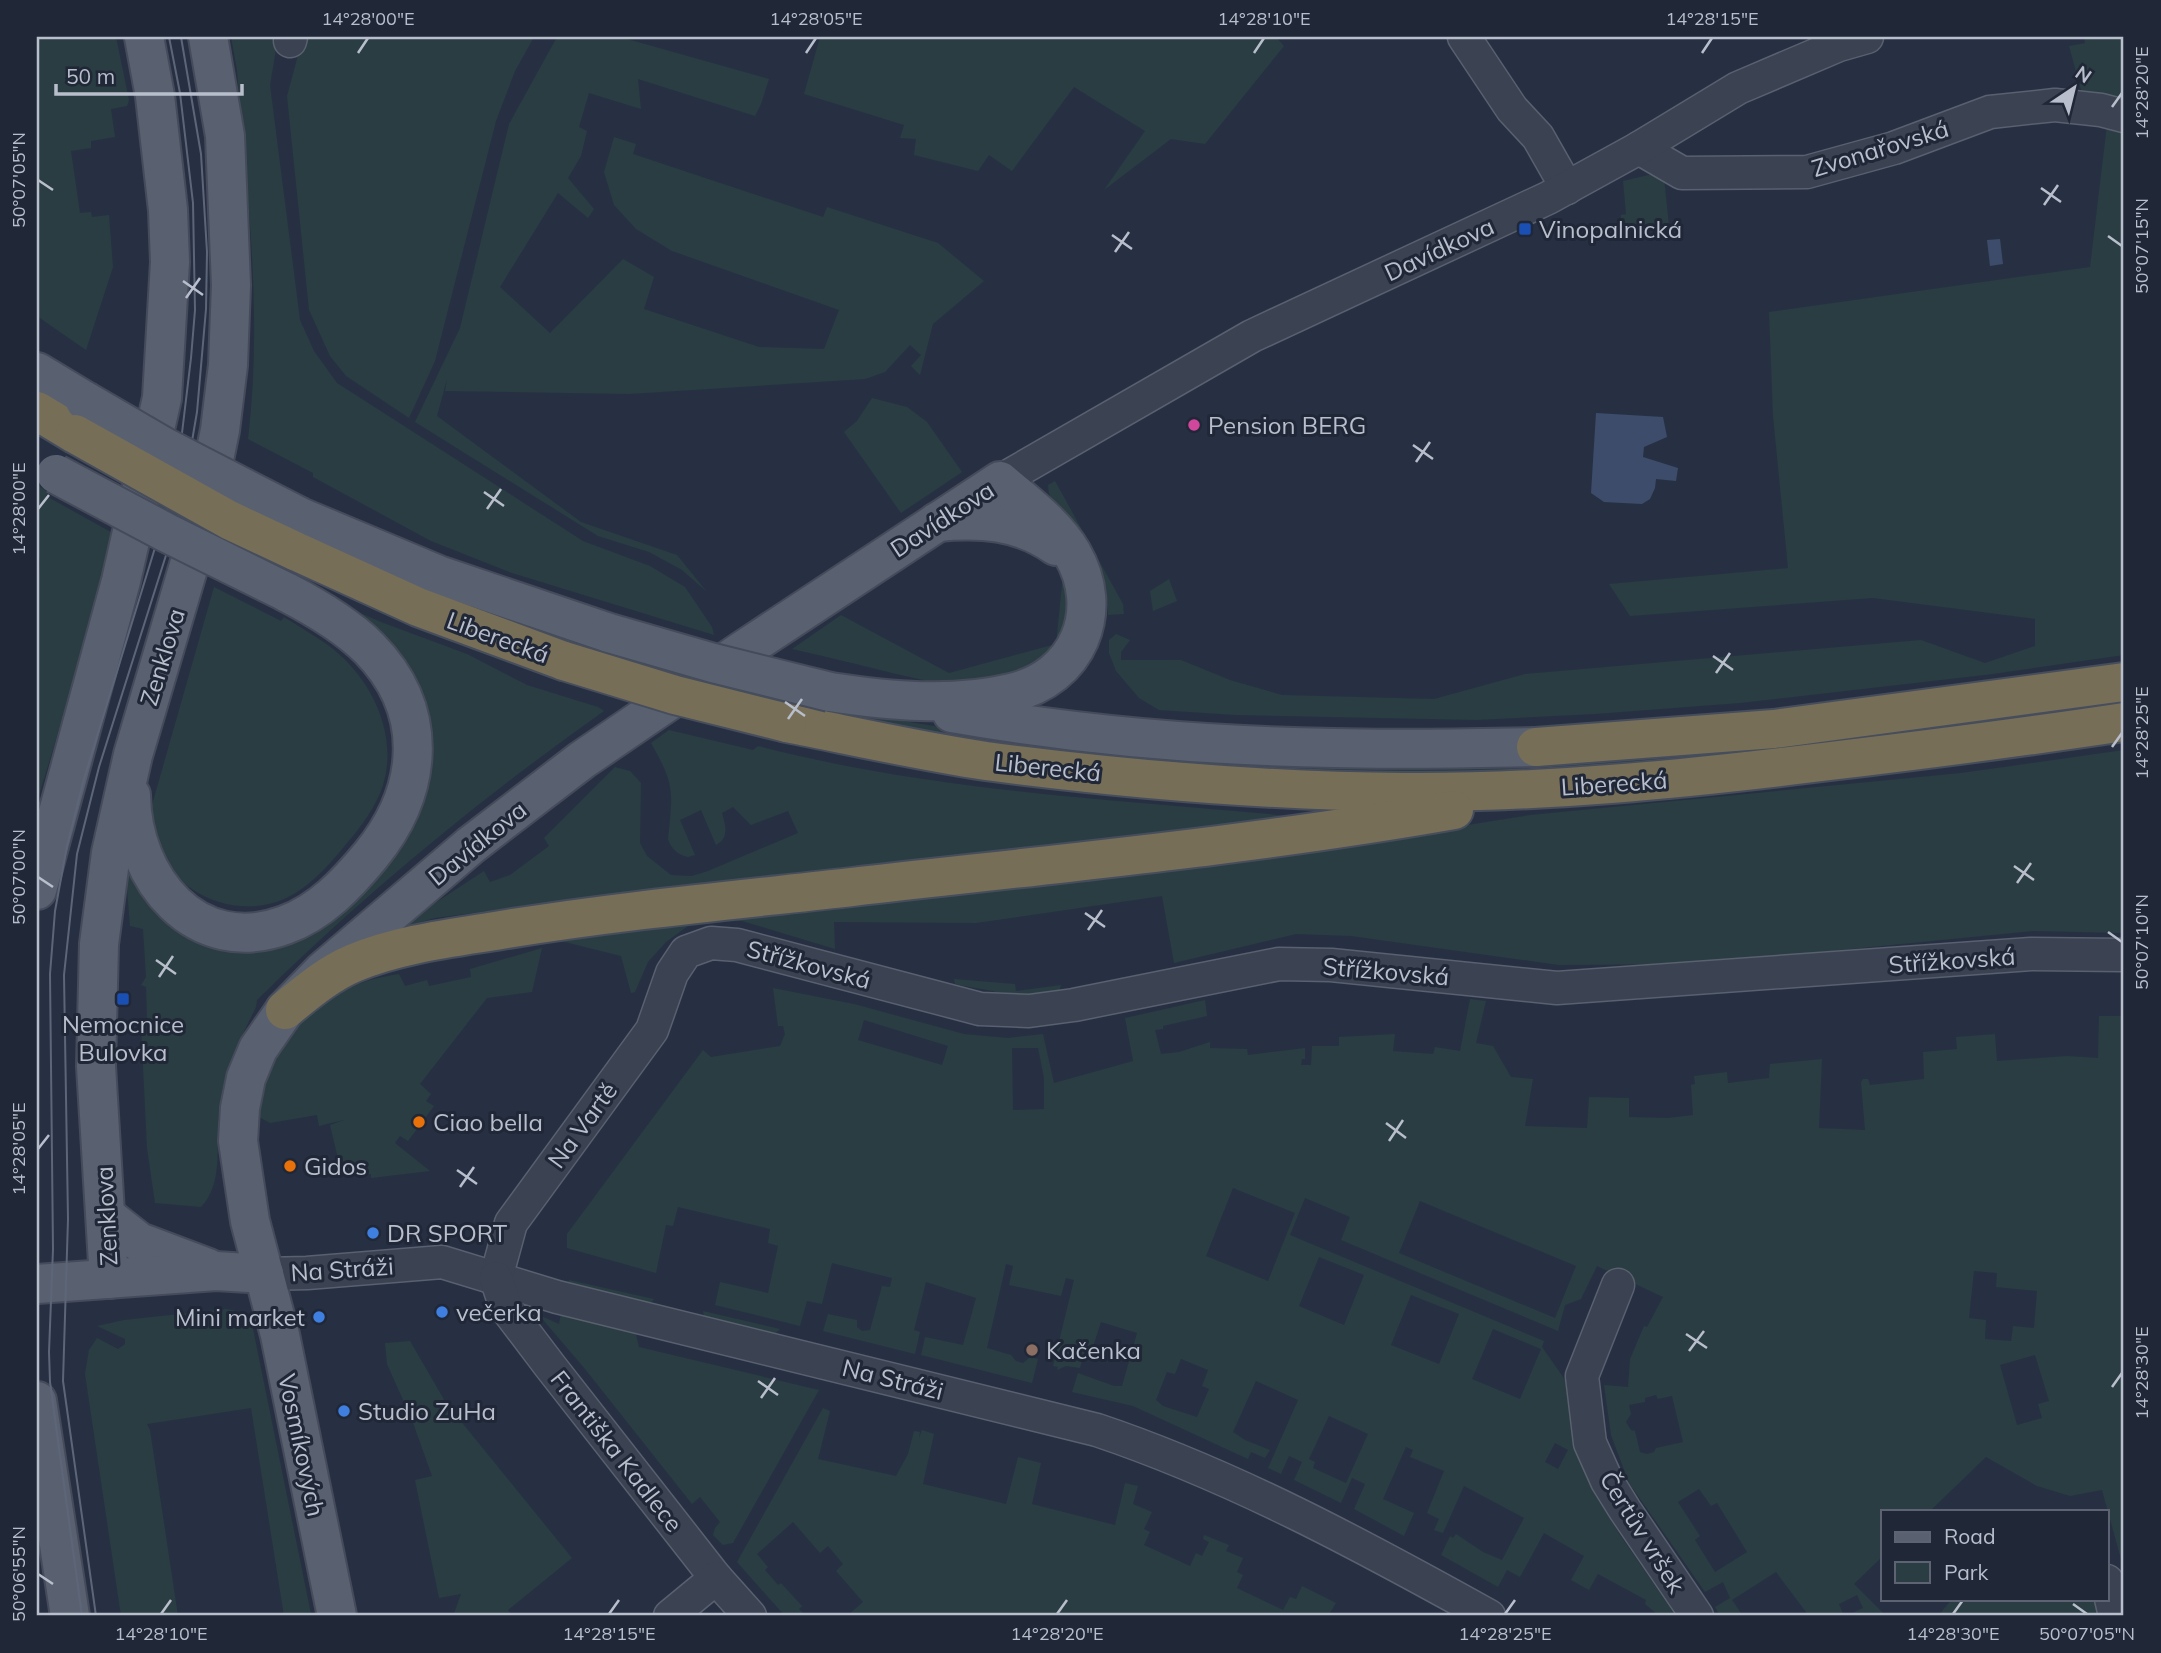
<svg xmlns="http://www.w3.org/2000/svg" width="2161" height="1653" viewBox="0 0 2161 1653" font-family="Mulish,sans-serif">
	<style>
		.green { fill: #293d43; fill-rule: evenodd }
		.water { fill: #3d4c6a }
		.lines { fill: none; stroke-linecap: round; stroke-linejoin: round }
		.minor-casing { stroke: #59606f; stroke-width: 35 }
		.major-casing { stroke: #454b5b; stroke-width: 42 }
		.highway-casing { stroke: #464d5c; stroke-width: 42 }
		.minor { stroke: #3b4251; stroke-width: 32 }
		.major { stroke: #596171; stroke-width: 38 }
		.highway { stroke: #776e58; stroke-width: 38 }
		.tram { stroke: #5d6678; stroke-width: 2 }
		.major-bridge-casing { stroke: #454b5b; stroke-width: 42; stroke-linecap: butt }
		.highway-bridge-casing { stroke: #464d5c; stroke-width: 42; stroke-linecap: butt }
		.major-bridge { stroke: #596171; stroke-width: 38 }
		.highway-bridge { stroke: #776e58; stroke-width: 38 }
		.ticks { fill: none; stroke: #b8becb; stroke-width: 2.5 }
		.transit-dot { fill: #1a4fb4; stroke: #202737; stroke-width: 2.5 }
		.hotel-dot { fill: #d1479c; stroke: #202737; stroke-width: 2.5 }
		.food-dot { fill: #e8710a; stroke: #202737; stroke-width: 2.5 }
		.shop-dot { fill: #3f7fe0; stroke: #202737; stroke-width: 2.5 }
		.education-dot { fill: #8d6e63; stroke: #202737; stroke-width: 2.5 }
		.labels { text-anchor: middle; dominant-baseline: central; stroke-width: 6; stroke-linejoin: round; paint-order: stroke }
		.street-label { font-size: 24px; fill: #b8becb; stroke: #202737 }
		.poi-label { font-size: 24px; fill: #b8becb; stroke: #202737; text-anchor: start }
		.neatline { fill: none; stroke: #b8becb; stroke-width: 2.5 }
		.ticks-label { font-size: 18px; text-anchor: middle; fill: #b8becb }
	</style>
	<rect width="100%" height="100%" fill="#273042"/>
	<g class="green">
		<polygon points="37,37 116,37 129,100 127,106 111,109 115,137 91,141 91,148 71,151 80,213 91,212 92,217 109,215 113,267 86,350 37,316"/>
		<path d="M231 37H278L270 85 300 320 314 351 337 383 583 541 650 566 685 587 712 627 714 635 512 573 431 541 313 477V473L248 439C263 315 247 193 237 70Z"/>
		<polygon points="303,37 534,37 515,71 496,121 435,361 409,418 346,376 330,356 309,310 287,96"/>
		<polygon points="557,37 620,37 769,79 761,104 755,116 638,79 641,109 589,93 579,127 587,131 581,156 568,178 594,209 588,218 558,193 500,287 550,333 623,259 654,277 644,309 759,347 824,349 839,310 672,251 636,229 614,205 604,172 614,137 636,144 633,154 823,217 827,207 938,243 984,281 933,324 920,375 911,366 921,355 910,345 885,372 865,379 629,394 445,391 447,379 437,416 581,522 677,555 707,592 682,570 649,552 598,536 415,422 460,328 509,124"/>
		<polygon points="820,37 1276,37 1284,46 1205,144 1171,139 1104,190 1145,131 1074,87 1012,171 989,155 978,171 914,155 916,139 900,138 904,125 804,94"/>
		<polygon points="2084,37 2124,37 2124,110 2084,101 2069,46 2085,43"/>
		<polygon points="2107,125 2124,129 2124,655 1993,674 1740,703 1595,714 1477,720 1235,715 1159,710 1139,698 1116,671 1109,653 1109,640 1116,634 1130,640 1121,652 1121,660 1181,660 1230,680 1282,695 1434,699 1525,674 1921,640 1985,663 2035,646 2035,619 1873,598 1630,616 1609,584 1788,568 1773,416 1769,312 2090,267"/>
		<polygon points="1657,173 1664,178 1669,225 1621,233 1621,215 1626,214 1623,181"/>
		<polygon points="872,398 907,407 927,422 962,472 901,513 844,432 857,421"/>
		<path d="M1055 481 1123 604 1124 614 1108 615C1108 585 1099 558 1082 532 1070 514 1049 512 1048 485Z"/>
		<polygon points="37,485 48,492 46,496 118,536 37,802 37,605 40,563 37,541"/>
		<path d="M1039 543C1044 547 1052 551 1056 555 1069 569 1071 594 1070 612 1066 658 1027 687 981 688 953 688 924 680 896 674 862 665 827 657 792 649L841 615 949 673 1056 644 1063 575 1051 556 1037 546Z"/>
		<polygon points="1169,579 1177,601 1153,611 1150,591"/>
		<path d="M295 584 381 622 467 654 527 685 598 707 604 711C481 798 363 895 257 1000L256 1007C241 1038 225 1069 220 1103 214 1136 226 1181 201 1207L155 1203 147 1148 141 1026 147 1019 146 987 141 985 146 977 143 929 130 926 126 877 129 872 145 895 169 919 315 923 423 742Z"/>
		<path d="M214 587 281 621 284 617C298 626 314 635 328 645 370 676 399 733 383 785 377 805 361 827 347 843 329 865 307 891 279 901 231 918 176 893 157 846 155 840 150 832 150 826 149 820 151 811 152 805Z"/>
		<polygon points="723,680 885,718 965,731 1138,753 2124,698 2124,709 1780,752 1470,775 1249,771 918,735 712,687"/>
		<path d="M669 730 753 750 758 746C935 792 1119 800 1301 817L697 884 435 918 405 927 406 922 484 871 490 882 510 875 549 846 544 838 615 767 630 771 641 783 640 843 647 856 671 875 692 876 708 871 798 833 788 811 751 825 733 807 722 813C726 826 729 838 716 845L701 810 680 820 695 855 688 857C678 855 671 849 668 839 673 791 675 785 651 743Z"/>
		<polygon points="2124,750 2124,933 2033,931 1701,964 1559,965 1351,936 1296,934 1174,963 1162,896 976,923 834,922 835,949 742,921 709,920 688,926 666,942 648,962 635,992 631,993 621,956 545,937 1366,841 1530,815 1961,773"/>
		<path d="M542 948 532 992 487 998 420 1084 431 1094 426 1101 434 1106 425 1118 420 1115 413 1117 412 1122 417 1129 408 1141 400 1136 395 1143 430 1171 371 1178V1174L351 1176 350 1170 341 1171 330 1125 344 1120 319 1126 317 1115 270 1123 257 1116C271 1035 316 986 399 974L405 986 427 980 429 986 471 977 470 969Z"/>
		<path d="M954 979 1015 984 1016 991 1061 985 1057 999 1013 1002C998 987 975 990 955 984Z"/>
		<path d="M773 988 854 1004 964 1034 1008 1038 1043 1034 1054 1083 1133 1061 1125 1018 1205 1000 1207 1016 1163 1026V1029L1155 1030 1161 1054 1179 1052 1210 1042V1048L1247 1049 1248 1055 1305 1048V1059H1302L1301 1065H1311L1312 1046H1339V1037L1395 1034 1393 1051 1433 1054 1435 1047 1460 1051 1470 999 1486 1001 1476 1043 1493 1046 1511 1077 1533 1079 1525 1126 1587 1128 1589 1097 1629 1098V1117L1668 1118 1693 1115 1691 1085 1695 1084 1694 1076 1727 1072 1728 1083 1769 1078 1770 1064 1822 1059 1819 1128 1865 1130 1861 1082 1863 1079H1868L1870 1085 1924 1079 1923 1052 1957 1049 1956 1037 1995 1034 1997 1061 2067 1056 2098 1058 2099 1016H2124V1570L2102 1490 2070 1496 2037 1486 1986 1457 1930 1511H1883V1556L1854 1584 1886 1616H1845L1863 1608 1857 1595 1839 1604 1844 1616H1809L1776 1572 1732 1600 1743 1616H1720L1715 1607 1730 1598 1723 1582 1705 1592 1629 1483 1611 1435 1604 1385 1628 1387 1630 1359 1644 1326 1647 1327 1663 1297 1597 1266 1581 1299 1565 1305 1558 1331 1341 1240 1350 1217 1305 1198 1290 1235 1544 1341 1542 1347 1568 1384 1574 1438 1593 1490 1620 1535 1676 1616H1659L1645 1604 1646 1600 1598 1574 1589 1590 1571 1580 1584 1556 1544 1533 1520 1577 1507 1570 1498 1587 1441 1555 1450 1536 1453 1538 1456 1534 1483 1552 1502 1560 1524 1518 1464 1486 1443 1533 1434 1530 1439 1519 1427 1513 1444 1471 1410 1457 1413 1450 1406 1447 1383 1499 1414 1513 1404 1536 1354 1509 1365 1484 1352 1478 1341 1503 1294 1480 1302 1462 1289 1456 1281 1474 1268 1468 1298 1400 1256 1381 1233 1432 1245 1440 1270 1450 1265 1458 1251 1452 1248 1459 1133 1406 1072 1392 1078 1373 1114 1386H1122L1137 1333 1101 1322 1093 1347 1086 1346 1080 1368 1066 1366 1057 1370 1058 1367 1053 1366 1074 1280 1066 1278 1061 1296 1009 1285 1013 1266 1006 1264 987 1348 1011 1355 1016 1361 1023 1363 1030 1357 1038 1359 1032 1383 921 1355 925 1337 963 1345 976 1298 926 1282 914 1330 920 1332 915 1354 823 1331 828 1314 857 1320V1327L862 1331 870 1330 882 1286 890 1287 892 1278 832 1263 822 1304 807 1301 800 1326 715 1305 720 1282 768 1293 778 1246 768 1243 770 1229 678 1207 673 1226 666 1225 656 1273 567 1248V1234L703 1050 711 1057 780 1046 785 1034 783 1026H778ZM864 1020 948 1046 942 1065 858 1040ZM1012 1048H1038L1044 1078V1109L1013 1110ZM1233 1188 1295 1213 1268 1281 1206 1256ZM1420 1201 1576 1266 1555 1318 1399 1253ZM1319 1257 1364 1275 1344 1325 1299 1306ZM1974 1271 1997 1273 1996 1287 2037 1291 2034 1328 2013 1326 2011 1341 1985 1339 1986 1320 1969 1318ZM1411 1295 1459 1314 1439 1364 1391 1345ZM1493 1329 1541 1349 1520 1399 1472 1379ZM2035 1355 2049 1401 2038 1404 2042 1418 2017 1425 2000 1365ZM1181 1359 1208 1370 1202 1386 1209 1389 1197 1417 1163 1406 1156 1400 1167 1372 1175 1374ZM1656 1395 1658 1399 1672 1396 1683 1442 1656 1448 1654 1452 1647 1454 1640 1452 1635 1431 1631 1430 1626 1422 1631 1414 1629 1405 1645 1402V1398ZM1329 1416 1368 1434 1346 1483 1313 1468 1315 1462 1309 1459ZM1555 1443 1568 1450 1558 1469 1545 1462ZM1699 1489 1711 1506 1717 1503 1747 1552 1715 1572 1695 1540 1700 1536 1678 1502Z"/>
		<polygon points="569,1280 654,1299 649,1305 567,1285"/>
		<path d="M226 1309C238 1311 246 1312 252 1324L311 1614 284 1616 251 1408 147 1424 150 1430 178 1616H121L85 1374 89 1350 97 1338 118 1349 125 1344V1339L97 1326 124 1320Z"/>
		<polygon points="703,1311 780,1329 774,1335 704,1318"/>
		<polygon points="561,1313 635,1331 639,1347 819,1390 733,1543 723,1545 713,1535 715,1528 720,1522 700,1497 692,1504 585,1369 539,1315 559,1324"/>
		<polygon points="410,1341 446,1403 572,1558 508,1610 513,1616 453,1616 461,1594 439,1598 415,1480 432,1476 412,1420 387,1364 385,1343"/>
		<polygon points="823,1408 830,1411 818,1459 896,1476 908,1454 914,1431 920,1432 919,1438 922,1430 934,1434 923,1484 1006,1504 1018,1457 1041,1463 1032,1504 1115,1525 1125,1483 1138,1486 1133,1504 1152,1512 1144,1529 1150,1532 1144,1545 1190,1566 1196,1553 1202,1556 1209,1542 1203,1539 1204,1535 1229,1545 1226,1551 1243,1558 1237,1572 1243,1575 1237,1588 1283,1610 1290,1597 1296,1599 1302,1586 1336,1603 1328,1616 847,1616 863,1602 836,1571 843,1564 828,1546 820,1553 793,1522 757,1554 768,1567 765,1570 778,1585 781,1583 802,1606 799,1609 806,1616 785,1616 737,1562"/>
		<polygon points="1952,1599 2100,1599 2105,1616 1938,1616"/>
	</g>
	<g class="water">
		<polygon points="2000,239 2003,264 1990,266 1987,240"/>
		<polygon points="1596,413 1663,417 1667,437 1644,447 1643,457 1678,468 1676,481 1656,479 1655,488 1650,499 1642,504 1604,502 1591,493"/>
	</g>
	<g class="lines">
		<defs>
			<g id="minor">
				<polyline points="1464,37 1512,109 1538,137 1567,188"/>
				<polyline points="290,41 291,37"/>
				<polyline points="1639,148 1682,173 1807,172 1894,148 1990,112 2055,105 2101,110 2124,116"/>
				<polyline points="1000,481 1252,336 1548,198 1639,148 1738,88 1839,45 1867,37"/>
				<path d="M264 1274 307 1273 442 1262 557 1297 1097 1430C1234 1476 1363 1546 1489 1616"/>
				<polyline points="496,1278 511,1223 652,1030 672,973 686,952 711,943 737,945 980,1009 1029,1011 1074,1005 1279,964 1331,965 1557,988 2031,954 2124,955"/>
				<polyline points="496,1278 506,1308 550,1366 716,1578 750,1616"/>
				<polyline points="1618,1285 1582,1376 1590,1443 1607,1481 1625,1510 1697,1616"/>
				<polyline points="2107,1581 2115,1616"/>
				<polyline points="670,1616 716,1578"/>
			</g>
			<g id="major">
				<polyline points="37,372 85,401"/>
				<polyline points="300,517 441,576 609,633"/>
				<path d="M937 522C980 518 1019 520 1056 546"/>
				<path d="M952 713C1078 735 1206 746 1334 748 1401 750 1469 748 1536 747"/>
				<path d="M131 795C132 879 196 958 285 925 321 912 347 884 371 855 423 791 431 711 369 648 346 625 315 607 286 592"/>
				<polyline points="37,890 121,581 162,398 170,262 168,210 155,96 144,37"/>
				<polyline points="106,1216 139,1242 208,1268"/>
				<polyline points="109,1279 96,1066 99,944 111,853 133,755 200,528 220,430 228,365 231,285 225,136 208,37"/>
				<polyline points="37,1284 216,1271 264,1274"/>
				<polyline points="37,1401 70,1616"/>
				<path d="M337 1616 280 1335 250 1221 238 1141 240 1108 246 1078 258 1049 285 1010 323 971 471 845 582 760 742 651 1000 481C1024 502 1055 524 1072 553 1106 611 1078 678 1011 693 952 707 890 701 830 692"/>
			</g>
			<g id="highway">
				<polyline points="37,411 75,434"/>
				<polyline points="295,551 418,607 564,661"/>
				<path d="M787 723C853 736 919 751 986 761 1124 779 1265 791 1404 792 1544 793 1684 779 1822 762 1923 750 2024 737 2124 722"/>
				<polyline points="1536,747 1774,729 2124,682"/>
				<path d="M285 1010C307 992 328 974 354 963 400 944 452 938 501 930 617 911 735 900 852 887 1053 864 1255 845 1454 810"/>
			</g>
		</defs>
		<use href="#minor" class="minor-casing"/>
		<use href="#major" class="major-casing"/>
		<use href="#highway" class="highway-casing"/>
		<use href="#minor" class="minor"/>
		<use href="#major" class="major"/>
		<use href="#highway" class="highway"/>
		<g class="tram">
			<polyline points="82,1616 50,1382 49,1352 53,1249 50,974 55,911 67,846 84,779 166,512 179,458 191,358 195,310 193,203 180,93 169,37"/>
			<polyline points="96,1616 63,1381 68,1219 64,975 77,854 99,767 180,511 197,412 206,309 207,252 201,154 181,37"/>
		</g>
		<defs>
			<g id="major-bridge">
				<polyline points="85,401 164,447 300,517"/>
				<polyline points="56,474 167,533 286,592"/>
				<polyline points="609,633 713,663 830,692"/>
			</g>
			<g id="highway-bridge">
				<polyline points="75,434 229,520 295,551"/>
				<polyline points="564,661 675,695 787,723"/>
			</g>
		</defs>
		<use href="#major-bridge" class="major-bridge-casing"/>
		<use href="#highway-bridge" class="highway-bridge-casing"/>
		<use href="#major-bridge" class="major-bridge"/>
		<use href="#highway-bridge" class="highway-bridge"/>
	</g>
	<path class="ticks" d="M358 53 368 38M806 53 816 38M1254 53 1264 38M1702 53 1712 38M2112 107 2122 93M38 180 53 190M2041 188 2061 202M2044 205 2058 185M1112 235 1132 249M2108 236 2122 246M1115 252 1129 232M183 281 203 295M186 298 200 278M1413 445 1433 459M1416 462 1430 442M484 492 504 506M38 509 49 495M487 509 501 489M1713 656 1733 670M1716 673 1730 653M785 702 805 716M788 719 802 699M2112 747 2122 733M2014 866 2034 880M38 877 53 887M2017 883 2031 863M1085 913 1105 927M1088 930 1102 910M2108 932 2122 942M156 960 176 974M159 977 173 956M1386 1123 1406 1138M1389 1141 1403 1120M38 1149 49 1135M457 1170 477 1184M460 1187 474 1167M1686 1334 1707 1348M1689 1351 1704 1331M758 1381 778 1395M2112 1387 2122 1373M761 1398 775 1378M38 1574 53 1584M2073 1604 2087 1614M161 1614 171 1600M609 1614 619 1600M1057 1614 1067 1600M1505 1614 1515 1600M1953 1614 1963 1600"/>
	<g class="transit-dot">
		<rect x="1518" y="222" width="14" height="14" rx="3.5"/>
		<rect x="116" y="992" width="14" height="14" rx="3.5"/>
	</g>
	<circle class="hotel-dot" cx="1194" cy="425" r="7"/>
	<g class="food-dot">
		<circle cx="419" cy="1122" r="7"/>
		<circle cx="290" cy="1166" r="7"/>
	</g>
	<g class="shop-dot">
		<circle cx="373" cy="1233" r="7"/>
		<circle cx="442" cy="1312" r="7"/>
		<circle cx="319" cy="1317" r="7"/>
		<circle cx="344" cy="1411" r="7"/>
	</g>
	<circle class="education-dot" cx="1032" cy="1350" r="7"/>
	<g class="labels">
		<g class="street-label">
			<text transform="translate(1880 148) rotate(-17)">Zvonařovská</text>
			<text transform="translate(1439 249) rotate(-25)">Davídkova</text>
			<text transform="translate(942 519) rotate(-33)">Davídkova</text>
			<text transform="translate(498 637) rotate(20)">Liberecká</text>
			<text transform="translate(162 657) rotate(-73)">Zenklova</text>
			<text transform="translate(1048 767) rotate(6)">Liberecká</text>
			<text transform="translate(1614 783) rotate(-4)">Liberecká</text>
			<text transform="translate(477 843) rotate(-39)">Davídkova</text>
			<text transform="translate(1952 960) rotate(-4)">Střížkovská</text>
			<text transform="translate(809 964) rotate(15)">Střížkovská</text>
			<text transform="translate(1386 971) rotate(5)">Střížkovská</text>
			<text transform="translate(582 1125) rotate(-54)">Na Vartě</text>
			<text transform="translate(106 1216) rotate(-93)">Zenklova</text>
			<text transform="translate(342 1269) rotate(-4)">Na Stráži</text>
			<text transform="translate(893 1379) rotate(14)">Na Stráži</text>
			<text transform="translate(302 1445) rotate(78)">Vosmíkových</text>
			<text transform="translate(617 1451) rotate(52)">Františka Kadlece</text>
			<text transform="translate(1643 1532) rotate(58)">Čertův vršek</text>
		</g>
		<g class="poi-label">
			<text x="1539" y="229">Vinopalnická</text>
			<text x="1208" y="425">Pension BERG</text>
			<text x="123" y="1024" text-anchor="middle">Nemocnice<tspan x="123" dy="28">Bulovka</tspan></text>
			<text x="433" y="1122">Ciao bella</text>
			<text x="304" y="1166">Gidos</text>
			<text x="387" y="1233">DR SPORT</text>
			<text x="456" y="1312">večerka</text>
			<text x="305" y="1317" text-anchor="end">Mini market</text>
			<text x="1046" y="1350">Kačenka</text>
			<text x="358" y="1411">Studio ZuHa</text>
		</g>
	</g>
	<rect width="2161" height="1653" fill="none" stroke="#202737" stroke-width="77"/>
	<rect x="1881" y="1510" width="228" height="91" fill="#202737" stroke="#5d6372" stroke-width="2"/>
	<rect x="1895" y="1532" width="35" height="10" fill="#596171" stroke="#5d6372" stroke-width="2"/>
	<text x="1944" y="1544" font-size="21" fill="#b8becb">Road</text>
	<rect x="1895" y="1562" width="35" height="21" fill="#293d43" stroke="#5d6372" stroke-width="2"/>
	<text x="1944" y="1580" font-size="21" fill="#b8becb">Park</text>
	<g transform="translate(2074 88) rotate(35)" stroke="#202737" stroke-width="5" paint-order="stroke">
	<path d="M0-5L12 26L0 18L-12 26Z" fill="#b8becb"/>
	<text y="-10" font-size="19" font-weight="bold" text-anchor="middle" fill="#b8becb">N</text>
	</g>
	<path d="M56 84v10h186v-10" fill="none" stroke="#b8becb" stroke-width="3.5"/>
	<text x="66" y="84" font-size="21" fill="#b8becb" stroke="#202737" stroke-width="5" paint-order="stroke">50 m</text>
	<rect x="38" y="38" width="2084" height="1576" class="neatline"/>
	<g class="ticks-label">
		<text x="368" y="25">14°28'00"E</text>
		<text x="816" y="25">14°28'05"E</text>
		<text x="1264" y="25">14°28'10"E</text>
		<text x="1712" y="25">14°28'15"E</text>
		<text transform="translate(2142 93) rotate(-90)" y="6">14°28'20"E</text>
		<text transform="translate(19 180) rotate(-90)" y="6">50°07'05"N</text>
		<text transform="translate(2142 246) rotate(-90)" y="6">50°07'15"N</text>
		<text transform="translate(19 509) rotate(-90)" y="6">14°28'00"E</text>
		<text transform="translate(2142 733) rotate(-90)" y="6">14°28'25"E</text>
		<text transform="translate(19 877) rotate(-90)" y="6">50°07'00"N</text>
		<text transform="translate(2142 942) rotate(-90)" y="6">50°07'10"N</text>
		<text transform="translate(19 1149) rotate(-90)" y="6">14°28'05"E</text>
		<text transform="translate(2142 1373) rotate(-90)" y="6">14°28'30"E</text>
		<text transform="translate(19 1574) rotate(-90)" y="6">50°06'55"N</text>
		<text x="161" y="1640">14°28'10"E</text>
		<text x="609" y="1640">14°28'15"E</text>
		<text x="1057" y="1640">14°28'20"E</text>
		<text x="1505" y="1640">14°28'25"E</text>
		<text x="1953" y="1640">14°28'30"E</text>
		<text x="2087" y="1640">50°07'05"N</text>
	</g>
</svg>
